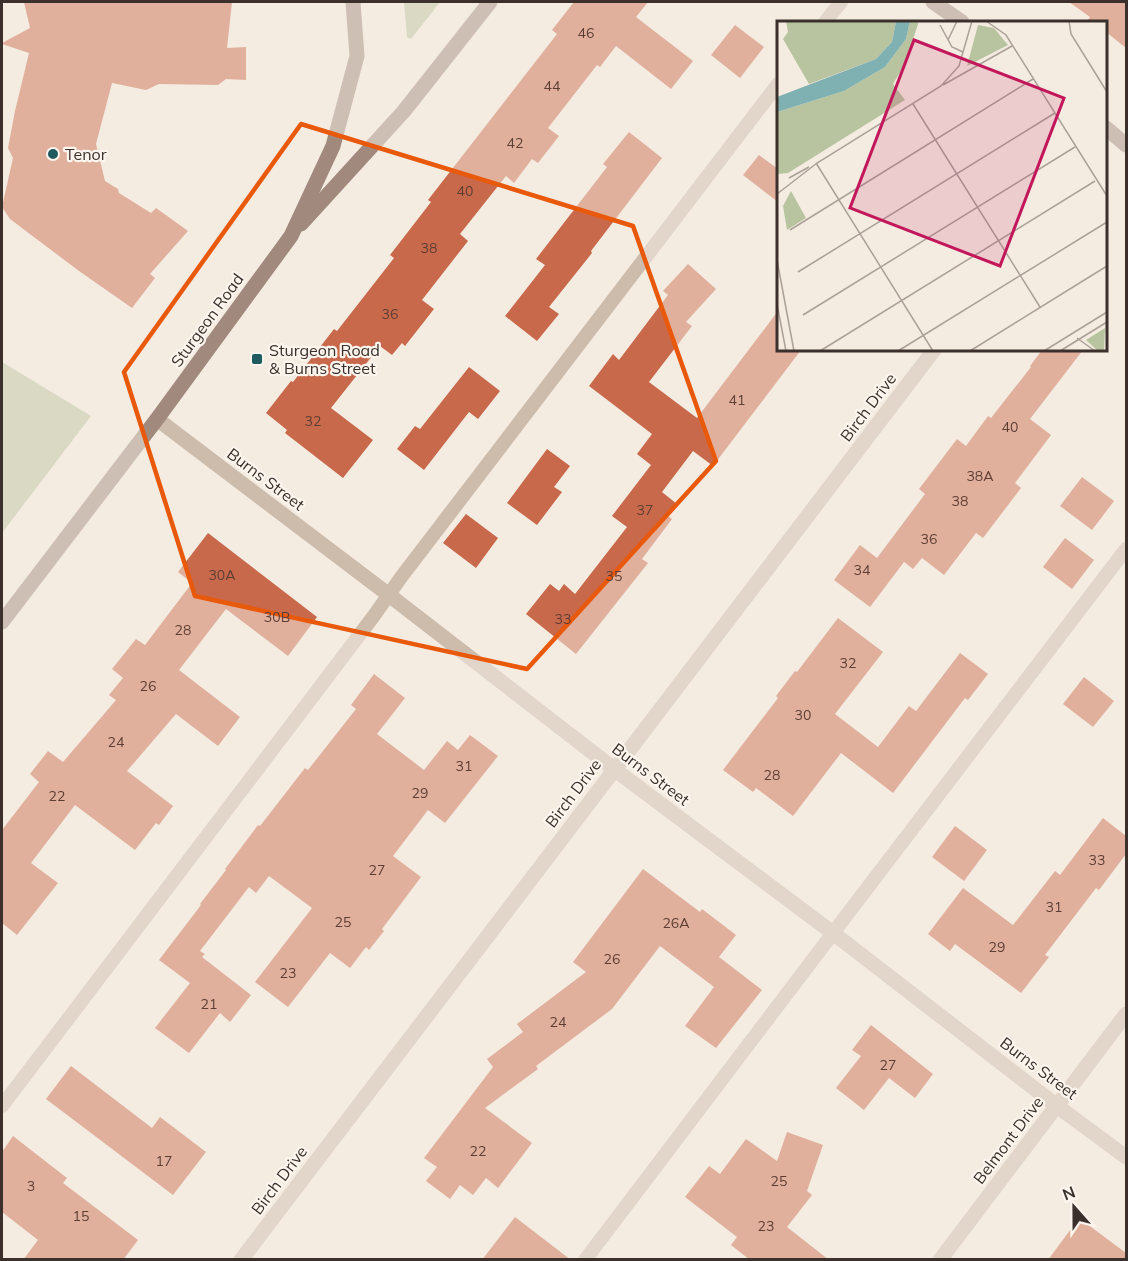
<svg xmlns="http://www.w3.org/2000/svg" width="1128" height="1261" viewBox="0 0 1128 1261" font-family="Mulish,sans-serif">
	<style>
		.green { fill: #b8c4a0 }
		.building { fill: #c8694b }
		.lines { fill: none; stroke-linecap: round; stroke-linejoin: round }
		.lane { stroke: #cdbbac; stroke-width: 14 }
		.street { stroke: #cdbbac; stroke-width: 15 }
		.secondary { stroke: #a18a7d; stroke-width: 15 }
		.marked { fill: none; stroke: #e8590c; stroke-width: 4.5; stroke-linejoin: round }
		.poi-dot { fill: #1f5a5e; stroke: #fbf5ee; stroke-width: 2 }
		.labels { text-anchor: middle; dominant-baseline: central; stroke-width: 4.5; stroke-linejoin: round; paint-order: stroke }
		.number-label { font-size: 14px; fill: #5e3e33 }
		.poi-label { font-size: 16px; fill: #3b302b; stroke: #fbf5ee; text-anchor: start }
		.street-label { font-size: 16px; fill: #3b302b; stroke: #fbf5ee }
		.inset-road { fill: none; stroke: #aaa098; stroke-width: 1.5 }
		.view { fill: #c2185b; fill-opacity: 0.15; stroke: #c2185b; stroke-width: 3 }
		.inset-edge { fill: none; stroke: #3b302b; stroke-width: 3 }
	</style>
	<rect width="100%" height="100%" fill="#f4ebe1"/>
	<g class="green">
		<polygon points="404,2 440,2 411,39 407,37"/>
		<polygon points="2,362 91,416 2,533"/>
	</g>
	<g class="building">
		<polygon points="24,2 232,2 227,48 246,47 246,80 226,79 218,85 159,84 146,90 112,83 96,144 105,181 118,189 119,193 151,213 156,208 188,231 150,274 155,278 132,308 79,271 10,219 2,207 13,158 8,148 15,111 29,53 2,44 2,43 30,28"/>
		<polygon points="574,2 648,2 636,17 693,61 671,89 616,46 600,67 597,65 548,128 559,136 538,163 532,159 514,183 506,176 460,234 468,241 422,300 434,309 405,346 402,343 392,355 380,346 331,408 373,440 343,478 285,433 287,430 266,413 291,381 293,382 334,329 337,331 394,258 390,255 431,202 428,200 557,34 552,30"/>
		<polygon points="1069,2 1126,2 1126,48 1106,32 1106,22 1092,22 1088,20 1090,17"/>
		<polygon points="735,25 764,47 740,78 711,55"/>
		<polygon points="629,132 662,158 591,251 592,253 549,307 559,314 537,341 505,316 545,265 536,259 607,167 603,164"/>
		<polygon points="759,155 778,169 778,202 743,175"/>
		<polygon points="688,264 716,289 686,322 692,326 649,382 697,418 778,311 778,350 801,350 713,466 693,451 662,492 677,504 668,516 672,519 642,559 648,563 576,654 526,614 550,584 559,591 564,584 575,594 627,527 612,516 651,465 637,454 652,434 589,386 613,354 619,360 668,295 663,291"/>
		<polygon points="1042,350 1083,350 1030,419 1051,435 1015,483 1021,488 983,538 976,533 944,575 922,558 913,569 904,562 870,607 834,580 860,545 877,558 925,494 919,489 957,439 966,446 988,416 991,418 1031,367 1030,366"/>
		<polygon points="469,367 500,391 478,419 469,412 424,470 397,449 415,426 420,429"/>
		<polygon points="547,449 570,466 554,487 562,492 537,525 507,503"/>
		<polygon points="1082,477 1114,501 1092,530 1060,506"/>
		<polygon points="466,514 498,538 476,568 443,543"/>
		<polygon points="208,533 317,617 288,656 226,609 179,670 240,717 218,746 176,714 127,771 173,806 159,825 156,823 135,850 75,805 31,863 58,883 17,935 2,923 2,830 39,782 30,774 48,751 63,762 116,700 109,695 123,678 112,669 136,639 145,645 192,583 178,572"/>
		<polygon points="1065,538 1094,560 1072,589 1043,567"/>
		<polygon points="838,618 883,652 835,714 878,747 909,706 916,711 960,653 988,674 968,700 965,698 893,793 841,753 793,816 756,788 753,792 723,770 778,698 776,696 795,671 797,672"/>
		<polygon points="374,674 405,698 377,734 424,770 447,741 458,750 470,735 498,756 445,823 428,810 393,856 421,877 382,929 384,931 369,950 366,947 350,968 330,953 288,1007 255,982 312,908 269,876 256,893 249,887 200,951 205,954 202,957 251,995 230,1022 220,1013 189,1053 155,1028 190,983 159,960 201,905 200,904 226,870 225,869 258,825 260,826 305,768 308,770 356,709 351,705"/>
		<polygon points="1084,677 1114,701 1093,727 1063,704"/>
		<polygon points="1103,818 1126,836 1126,854 1099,890 1096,888 1045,955 1049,957 1021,993 955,944 950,951 928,934 963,888 1013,925 1055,871 1060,875"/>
		<polygon points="955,826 987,850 964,881 932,857"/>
		<polygon points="643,869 700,912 702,909 736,935 719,957 762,990 716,1048 685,1026 714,987 660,946 612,1009 536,1066 538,1069 485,1108 532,1143 498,1188 486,1178 473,1195 460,1185 450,1199 426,1181 437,1167 424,1158 493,1067 487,1059 523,1032 517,1024 586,972 573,962"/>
		<polygon points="871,1025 933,1074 915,1098 889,1078 864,1110 836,1088 861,1056 852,1050"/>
		<polygon points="71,1066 152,1128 160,1117 206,1152 173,1195 46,1099"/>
		<polygon points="787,1132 823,1145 807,1191 812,1195 787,1227 829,1260 750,1260 731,1245 737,1237 685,1197 709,1166 720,1174 746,1139 777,1161"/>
		<polygon points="13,1136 67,1178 63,1183 138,1240 123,1260 23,1260 38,1240 2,1212 2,1152"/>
		<polygon points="515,1217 571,1260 482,1260"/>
		<polygon points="1079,1218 1126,1253 1126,1260 1048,1260"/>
	</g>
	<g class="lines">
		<g class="lane">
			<polyline points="825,22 841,2"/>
			<polyline points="2,1106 373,617 402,576 778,84"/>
			<polyline points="585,1260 833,933 1126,549"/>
		</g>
		<g class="street">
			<polyline points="157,419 389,595 614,769 833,933 1057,1106 1126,1157"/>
			<polyline points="241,1260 934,350"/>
			<polyline points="940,1260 1126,1014"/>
		</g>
		<g class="secondary">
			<polyline points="933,2 962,22"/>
			<polyline points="1106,128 1126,145"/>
			<polyline points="301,224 404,111 490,2"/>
			<polyline points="2,622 157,419 291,236 333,146 357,56 353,2"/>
		</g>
	</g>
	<path d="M0 0H1128V1261H0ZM301 124 633 226 716 461 527 669 195 596 124 372Z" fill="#f4ebe1" fill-opacity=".55" fill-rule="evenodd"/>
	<path class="marked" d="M301 124 633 226 716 461 527 669 195 596 124 372Z"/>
	<g class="poi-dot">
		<circle cx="53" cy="154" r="6"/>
		<rect x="251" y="353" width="12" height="12" rx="3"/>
	</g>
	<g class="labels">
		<g class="number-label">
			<text x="586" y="33">46</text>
			<text x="552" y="86">44</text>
			<text x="515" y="143">42</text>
			<text x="465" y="191">40</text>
			<text x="429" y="248">38</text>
			<text x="390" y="314">36</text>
			<text x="737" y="400">41</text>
			<text x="313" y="421">32</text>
			<text x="1010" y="427">40</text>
			<text x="980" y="476">38A</text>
			<text x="960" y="501">38</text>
			<text x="645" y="510">37</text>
			<text x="929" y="539">36</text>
			<text x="862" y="570">34</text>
			<text x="222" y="575">30A</text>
			<text x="614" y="576">35</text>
			<text x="277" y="617">30B</text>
			<text x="563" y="619">33</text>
			<text x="183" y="630">28</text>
			<text x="848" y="663">32</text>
			<text x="148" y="686">26</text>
			<text x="803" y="715">30</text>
			<text x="116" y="742">24</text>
			<text x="464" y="766">31</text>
			<text x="772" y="775">28</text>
			<text x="420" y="793">29</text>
			<text x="57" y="796">22</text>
			<text x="1097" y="860">33</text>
			<text x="377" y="870">27</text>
			<text x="1054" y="907">31</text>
			<text x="343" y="922">25</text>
			<text x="676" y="923">26A</text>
			<text x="997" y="947">29</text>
			<text x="612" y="959">26</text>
			<text x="288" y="973">23</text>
			<text x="209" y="1004">21</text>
			<text x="558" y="1022">24</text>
			<text x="888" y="1065">27</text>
			<text x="478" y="1151">22</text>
			<text x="164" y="1161">17</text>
			<text x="779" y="1181">25</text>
			<text x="31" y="1186">3</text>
			<text x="81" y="1216">15</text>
			<text x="766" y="1226">23</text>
		</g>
		<g class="poi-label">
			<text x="65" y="154">Tenor</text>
			<text x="269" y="350">Sturgeon Road<tspan x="269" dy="18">&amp; Burns Street</tspan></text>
		</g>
		<g class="street-label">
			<text transform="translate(207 320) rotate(-54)">Sturgeon Road</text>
			<text transform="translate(868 407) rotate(-53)">Birch Drive</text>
			<text transform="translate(266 479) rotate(37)">Burns Street</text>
			<text transform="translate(651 774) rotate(37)">Burns Street</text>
			<text transform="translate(573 793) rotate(-53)">Birch Drive</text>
			<text transform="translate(1039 1068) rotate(37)">Burns Street</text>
			<text transform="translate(1008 1140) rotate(-53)">Belmont Drive</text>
			<text transform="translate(279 1180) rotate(-53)">Birch Drive</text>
		</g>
	</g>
	<g transform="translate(777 21)">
		<rect width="330" height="330" fill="#f4ebe1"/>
		<path d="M9 0H119L115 21 99 38 32 63 6 18 11 11ZM133 0H142L128 43 116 63 128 79 11 152 0 153V91L67 70 108 46 129 18ZM201 4 217 7 231 24 190 45ZM14 170 29 197 10 209 6 185ZM328 307 327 330H321L309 319Z" fill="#b8c4a0"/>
		<path d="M119 0H133L129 18 108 46 67 70 0 91V76L99 38 115 21Z" fill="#7fb0b2"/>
		<path class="inset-road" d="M209 0 229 14 330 175M292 0 294 13 330 71M163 4 175 26 186 31M171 19 180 0M166 64 235 25M136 83 263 286M39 142 156 330M12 157 32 146M0 173 40 142 164 65 182 45 195 0M13 209 256 58M0 239 17 330M21 251 278 92M0 283 9 330M26 294 298 126M300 317 318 330M43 330 318 160M121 330 330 201M193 330 330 245M267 330 330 291M283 330 330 301M330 330V311"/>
		<path class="view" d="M137 19 287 77 223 245 73 187Z"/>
		<rect width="330" height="330" class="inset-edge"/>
	</g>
	<rect width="1128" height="1261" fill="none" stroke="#3b302b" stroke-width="6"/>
	<g transform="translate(1074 1207) rotate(339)" stroke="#fbf5ee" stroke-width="4.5" paint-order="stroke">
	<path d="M0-4.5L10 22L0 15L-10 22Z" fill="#3b302b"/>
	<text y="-9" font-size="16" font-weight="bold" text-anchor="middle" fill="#3b302b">N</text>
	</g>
</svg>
